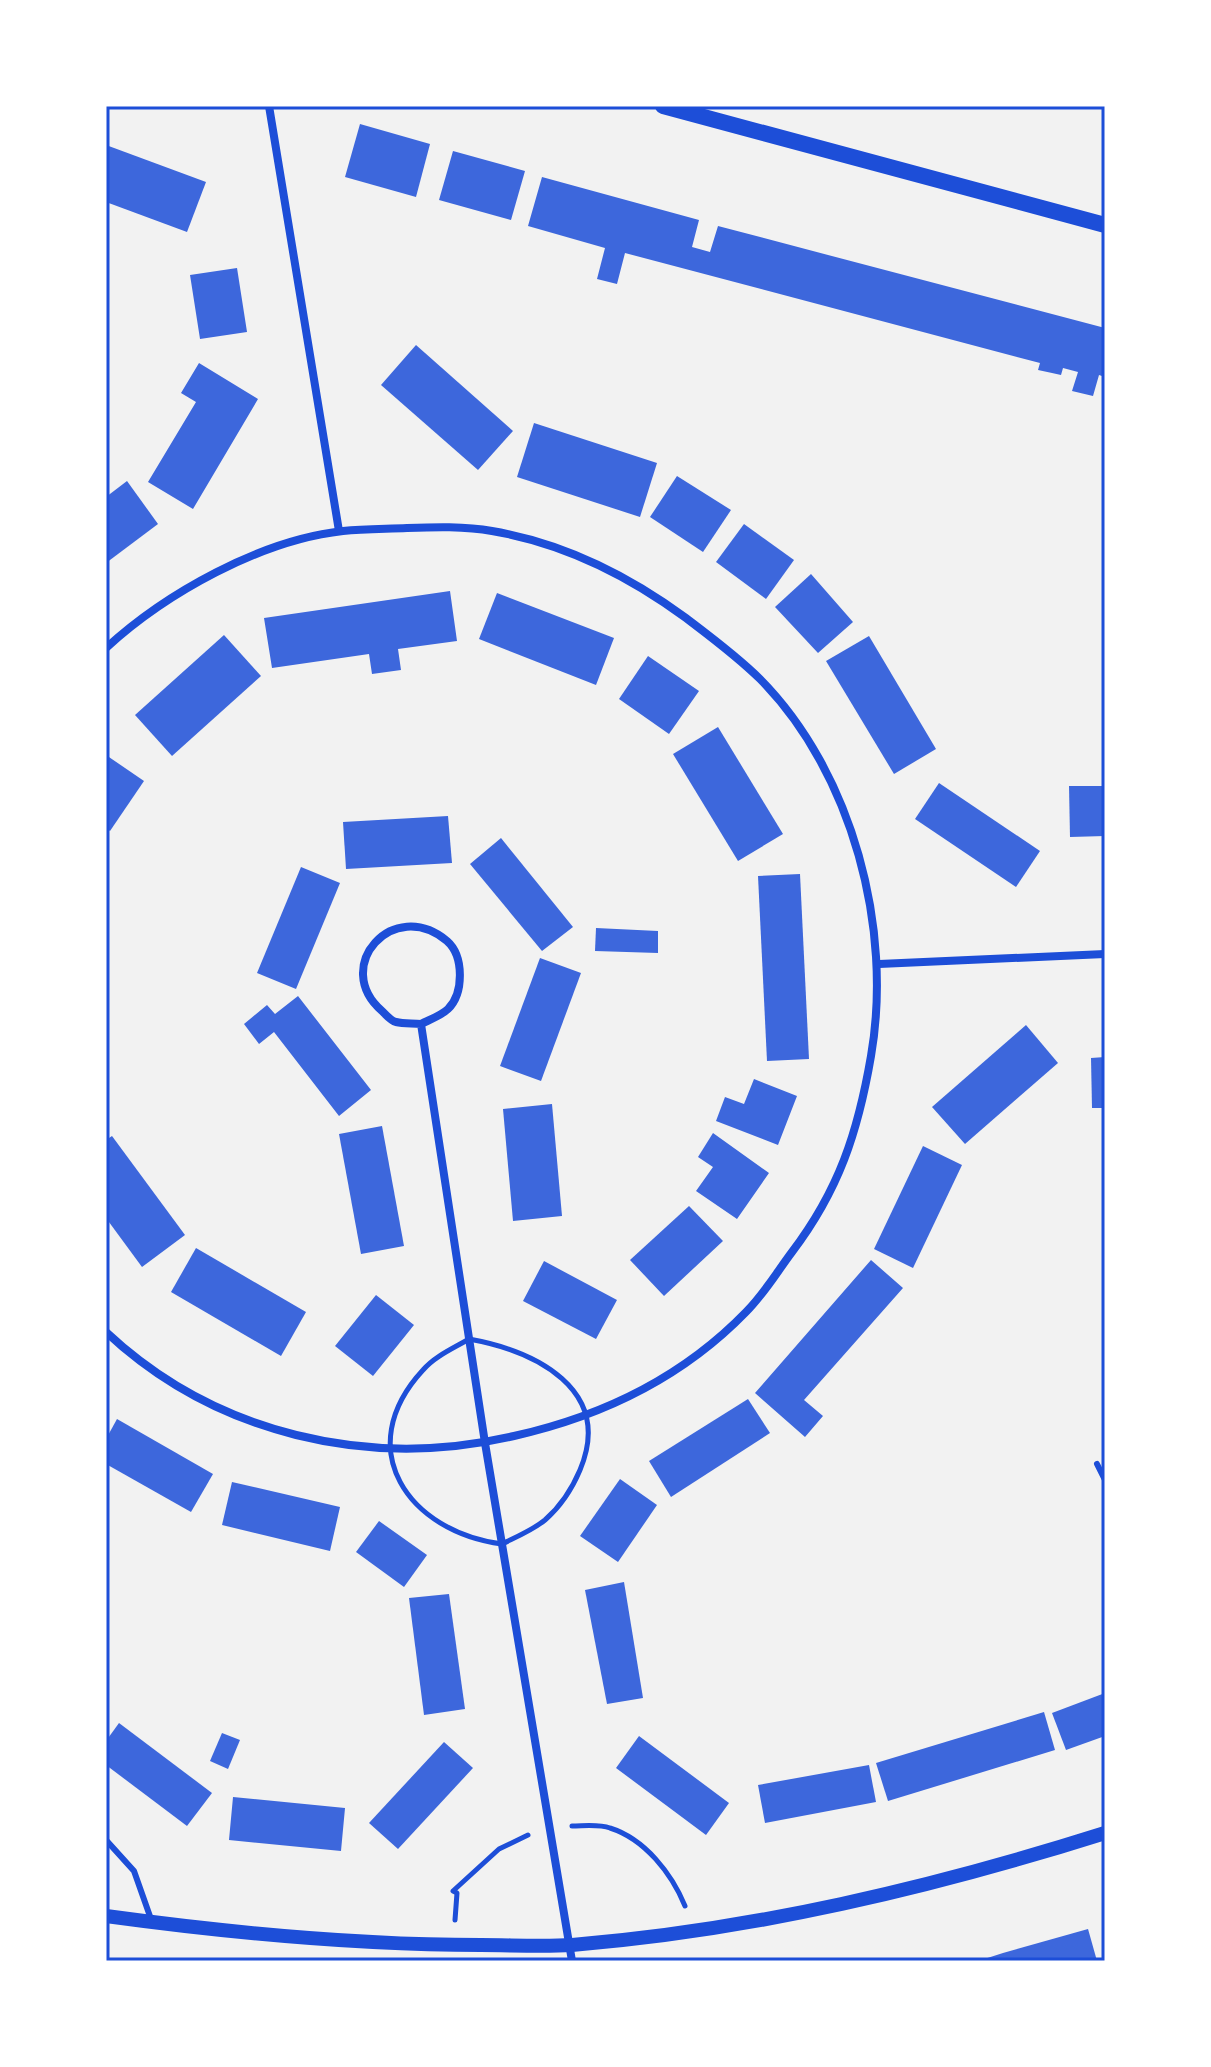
<svg xmlns="http://www.w3.org/2000/svg" width="1211" height="2067" viewBox="0 0 1211 2067" font-family="Helvetica,sans-serif">
	<style>
		.building { fill: #3d67dc }
		.lines { fill: none; stroke-linecap: round; stroke-linejoin: round }
		.path { stroke: #1d4ed8; stroke-width: 5 }
		.service { stroke: #1d4ed8; stroke-width: 6 }
		.minor { stroke: #1d4ed8; stroke-width: 8 }
		.tertiary { stroke: #1d4ed8; stroke-width: 14 }
		.secondary { stroke: #1d4ed8; stroke-width: 16 }
		.neatline { fill: none; stroke: #1d4ed8; stroke-width: 3 }
	</style>
	<rect width="100%" height="100%" fill="#f2f2f2"/>
	<g class="building">
		<polygon points="360,124 430,144 416,197 345,177"/>
		<polygon points="106,145 206,182 187,232 106,202"/>
		<polygon points="453,151 525,171 511,220 439,200"/>
		<polygon points="542,177 699,220 692,247 710,252 718,226 1105,328 1105,377 1099,375 1093,396 1072,391 1078,372 1063,368 1061,375 1052,373 1038,370 1040,363 625,253 617,284 597,279 605,248 528,226"/>
		<polygon points="237,268 247,332 200,339 190,275"/>
		<polygon points="416,345 513,431 478,470 381,385"/>
		<polygon points="199,363 258,399 193,509 148,482 196,402 181,393"/>
		<polygon points="534,423 657,463 640,517 517,477"/>
		<polygon points="677,476 731,510 703,552 650,517"/>
		<polygon points="127,481 158,524 106,563 106,497"/>
		<polygon points="744,524 794,560 766,599 716,562"/>
		<polygon points="811,574 853,622 818,653 775,607"/>
		<polygon points="450,591 457,641 398,649 401,670 372,674 369,654 272,668 264,618"/>
		<polygon points="497,593 614,638 596,685 479,639"/>
		<polygon points="224,635 261,676 172,756 135,715"/>
		<polygon points="869,636 936,749 894,774 826,661"/>
		<polygon points="648,656 699,691 669,734 619,699"/>
		<polygon points="718,727 783,834 738,861 673,754"/>
		<polygon points="106,755 144,781 110,831 106,828"/>
		<polygon points="939,783 1040,851 1016,887 915,819"/>
		<polygon points="1069,786 1105,786 1105,836 1070,837"/>
		<polygon points="448,816 452,863 346,869 343,822"/>
		<polygon points="501,838 573,927 542,951 470,864"/>
		<polygon points="301,867 340,883 296,989 257,973"/>
		<polygon points="800,874 809,1059 767,1061 758,876"/>
		<polygon points="596,928 658,931 658,953 595,951"/>
		<polygon points="540,958 581,973 541,1081 500,1066"/>
		<polygon points="298,996 371,1090 339,1116 274,1032 259,1044 244,1024 267,1005 275,1014"/>
		<polygon points="1026,1025 1058,1063 965,1144 932,1107"/>
		<polygon points="1105,1057 1105,1108 1092,1108 1091,1058"/>
		<polygon points="754,1079 797,1096 778,1145 716,1121 725,1097 744,1104"/>
		<polygon points="552,1104 562,1216 513,1221 503,1109"/>
		<polygon points="382,1126 404,1246 361,1254 339,1134"/>
		<polygon points="713,1133 769,1173 737,1219 696,1191 713,1167 698,1157"/>
		<polygon points="112,1136 185,1235 142,1267 106,1218 106,1140"/>
		<polygon points="923,1146 962,1165 913,1268 874,1249"/>
		<polygon points="689,1206 723,1241 664,1296 630,1260"/>
		<polygon points="196,1248 306,1312 281,1356 171,1292"/>
		<polygon points="871,1260 903,1288 804,1400 823,1416 805,1437 755,1393"/>
		<polygon points="544,1261 617,1300 596,1339 523,1301"/>
		<polygon points="376,1295 414,1325 373,1376 335,1346"/>
		<polygon points="748,1399 770,1433 671,1497 649,1461"/>
		<polygon points="117,1419 213,1474 191,1512 106,1464 106,1439"/>
		<polygon points="620,1479 657,1505 618,1562 580,1536"/>
		<polygon points="232,1482 340,1507 330,1551 222,1525"/>
		<polygon points="379,1521 427,1555 404,1587 356,1552"/>
		<polygon points="624,1582 643,1698 607,1704 585,1590"/>
		<polygon points="449,1594 465,1709 424,1715 409,1598"/>
		<polygon points="1105,1693 1105,1736 1066,1750 1052,1713"/>
		<polygon points="1044,1712 1055,1750 888,1801 876,1763"/>
		<polygon points="119,1723 212,1793 187,1826 106,1765 106,1741"/>
		<polygon points="222,1733 240,1740 228,1769 210,1761"/>
		<polygon points="639,1736 729,1803 706,1835 616,1768"/>
		<polygon points="444,1742 473,1768 398,1849 369,1823"/>
		<polygon points="869,1765 876,1802 765,1823 758,1785"/>
		<polygon points="233,1797 345,1808 341,1851 229,1840"/>
		<polygon points="1088,1929 1097,1961 978,1961 1003,1953"/>
	</g>
	<g class="lines">
		<g class="path">
			<path d="M469 1339C535 1351 614 1389 580 1470 572 1489 561 1506 545 1520 533 1530 516 1537 502 1544 409 1532 350 1449 423 1370 435 1356 454 1348 469 1339Z"/>
			<path d="M572 1826C584 1826 599 1824 610 1828 645 1839 672 1874 685 1906"/>
			<polyline points="455,1920 457,1893 453,1891 499,1849 528,1835"/>
		</g>
		<g class="service">
			<polyline points="1097,1464 1105,1480"/>
			<polyline points="106,1840 134,1871 152,1922"/>
		</g>
		<g class="minor">
			<polyline points="269,106 339,531"/>
			<path d="M106 648C166 593 261 540 343 531 364 529 386 529 407 528 434 527 465 526 492 531 563 543 629 576 686 618 711 637 738 657 760 679 853 773 893 929 871 1056 858 1132 839 1190 792 1252 777 1272 764 1294 746 1312 682 1378 603 1416 514 1436 368 1470 215 1434 106 1332"/>
			<polyline points="879,964 1105,954"/>
			<path d="M421 1024C429 1020 442 1015 448 1009 464 993 464 956 447 941 393 896 331 967 382 1011 386 1015 391 1021 396 1022 404 1024 413 1023 421 1024L485 1443 572 1961"/>
		</g>
		<path class="tertiary" d="M106 1916C231 1933 355 1945 481 1945 511 1945 542 1947 572 1945 754 1930 931 1888 1105 1833"/>
		<polyline class="secondary" points="663,106 1105,225"/>
	</g>
	<rect width="1211" height="2067" fill="none" stroke="#ffffff" stroke-width="216"/>
	<rect x="108" y="108" width="995" height="1851" class="neatline"/>
</svg>
